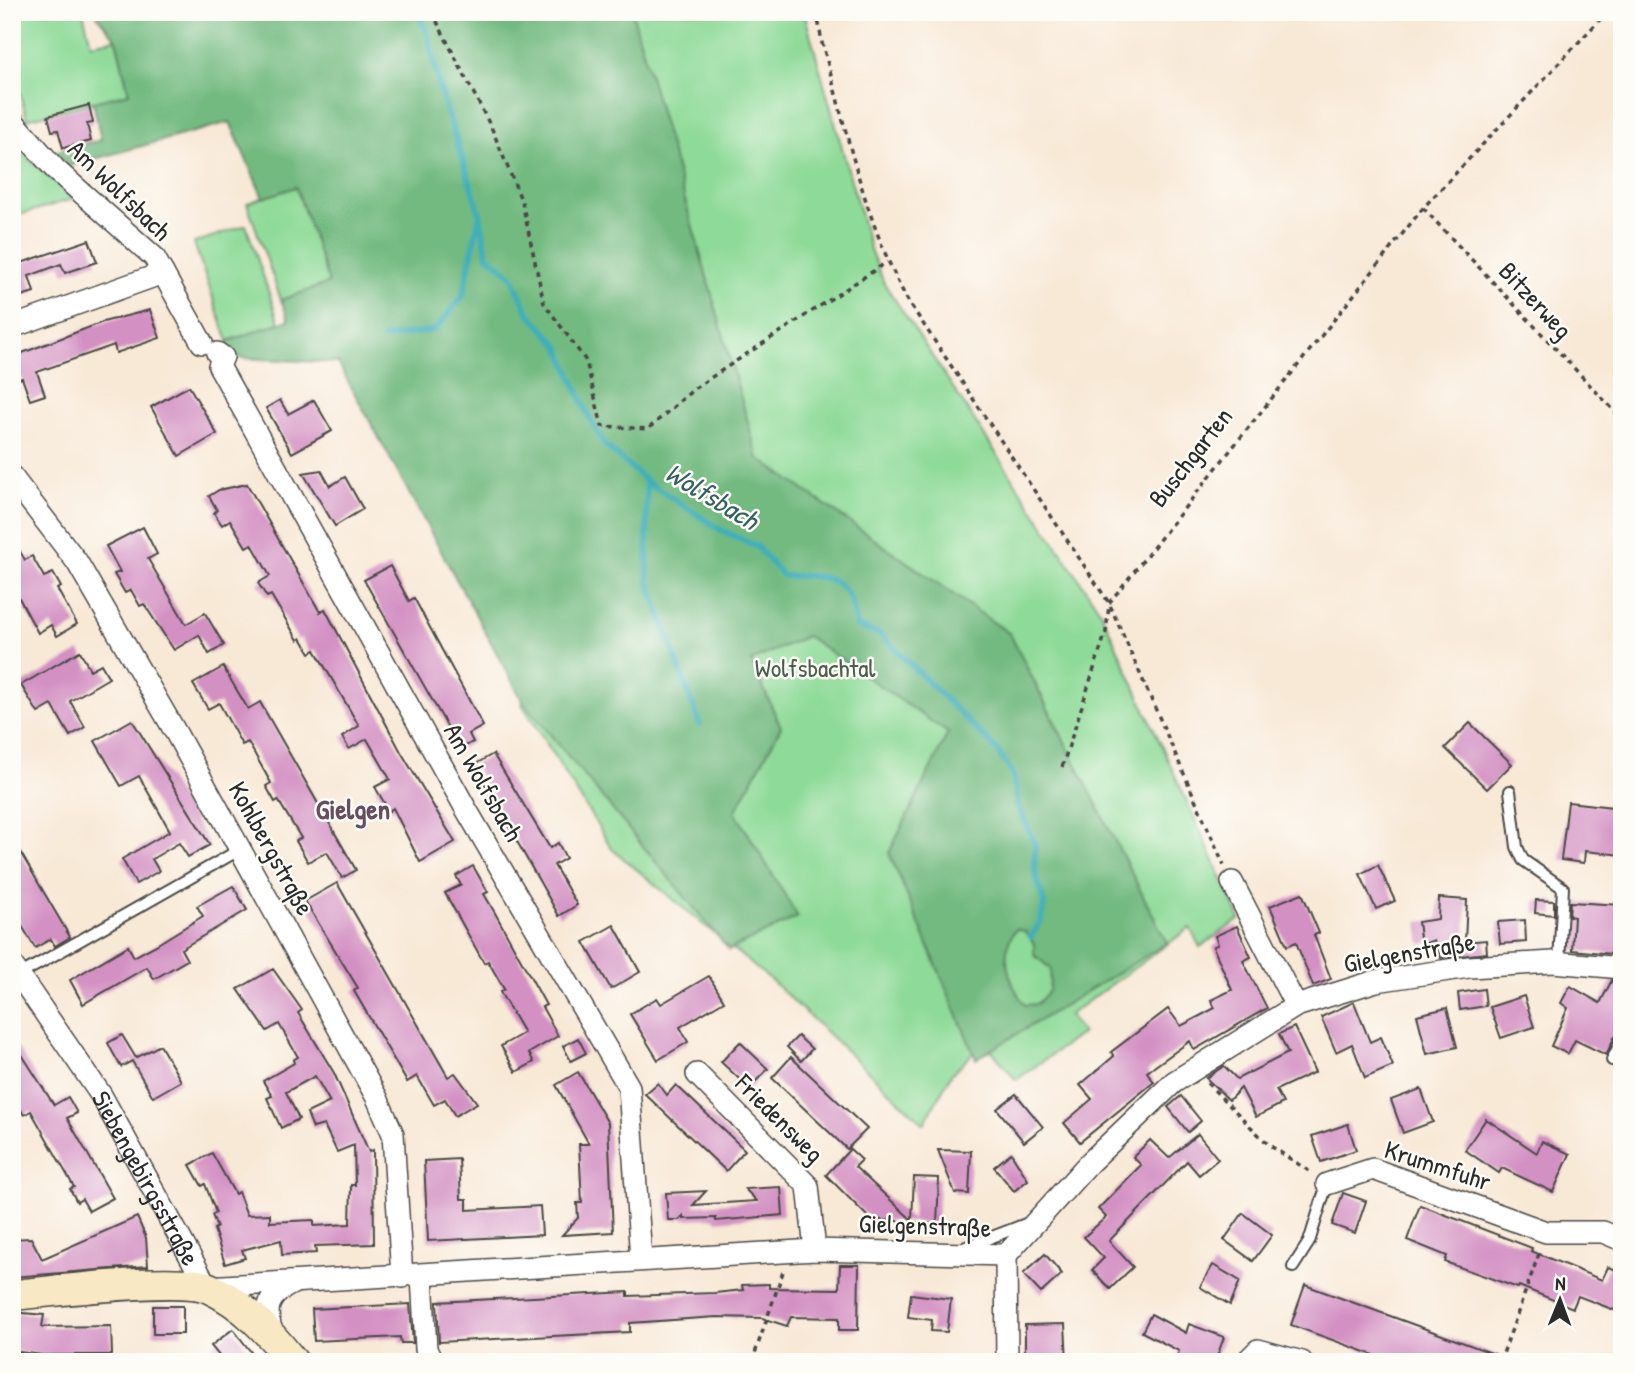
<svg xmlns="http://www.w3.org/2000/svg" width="1634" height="1374" viewBox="0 0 1634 1374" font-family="'Patrick Hand',sans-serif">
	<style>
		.green { fill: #8eda98; stroke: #5c8262; stroke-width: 2 }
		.forest { fill: #72ba80; stroke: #4e7256; stroke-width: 2; fill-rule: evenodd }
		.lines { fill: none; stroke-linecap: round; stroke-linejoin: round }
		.stream { stroke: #3fafb9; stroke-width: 6 }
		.building { fill: #d390c3 }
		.lane-casing { stroke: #4a4745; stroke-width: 14 }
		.street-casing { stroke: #4a4745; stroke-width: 24 }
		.secondary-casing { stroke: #4a4745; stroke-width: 33 }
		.path { stroke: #4a4745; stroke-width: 3.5; stroke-dasharray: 5 5; stroke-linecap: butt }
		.lane { stroke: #fff; stroke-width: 10 }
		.street { stroke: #fff; stroke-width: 21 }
		.secondary { stroke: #f8e8c3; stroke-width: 30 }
		.labels { text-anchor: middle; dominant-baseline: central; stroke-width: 5; stroke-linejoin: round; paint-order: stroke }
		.street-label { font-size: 26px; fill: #2b2b2b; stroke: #fdfcf7 }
		.park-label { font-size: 26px; fill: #49604c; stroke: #fdfcf7 }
		.water-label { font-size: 28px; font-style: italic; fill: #336064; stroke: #fdfcf7 }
		.neighbourhood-label { font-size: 28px; font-weight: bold; fill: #664e60; stroke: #fdfcf7 }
	</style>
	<rect width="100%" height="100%" fill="#fdfcf7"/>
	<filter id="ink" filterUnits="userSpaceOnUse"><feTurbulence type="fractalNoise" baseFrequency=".0143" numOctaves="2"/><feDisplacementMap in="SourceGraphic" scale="14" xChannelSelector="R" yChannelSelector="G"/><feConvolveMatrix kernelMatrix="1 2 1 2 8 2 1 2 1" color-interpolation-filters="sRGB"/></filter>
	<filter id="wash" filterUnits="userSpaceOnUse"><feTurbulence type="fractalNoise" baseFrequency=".00686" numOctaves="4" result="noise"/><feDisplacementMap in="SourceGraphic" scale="28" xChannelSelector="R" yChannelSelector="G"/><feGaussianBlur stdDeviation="1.57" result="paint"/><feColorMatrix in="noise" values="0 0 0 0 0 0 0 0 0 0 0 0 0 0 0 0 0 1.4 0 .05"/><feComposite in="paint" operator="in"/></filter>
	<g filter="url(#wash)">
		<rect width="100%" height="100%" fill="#f8e8d6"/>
		<g class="green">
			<polygon points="12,12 83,12 91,44 116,39 129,93 27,119 12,64"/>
			<polygon points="98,12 804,12 871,252 884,283 1102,614 1240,919 1200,947 1190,928 1069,1015 1082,1033 1016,1080 985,1042 952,1073 924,1124 773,982 612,849 522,704 534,689 355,36 144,74"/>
			<polygon points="12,143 13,144 73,199 12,217"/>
			<polygon points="296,186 329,283 281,300 247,203"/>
			<polygon points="246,225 279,323 228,341 194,243"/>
		</g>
		<path class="forest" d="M94 12H632L758 458 1010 634 1167 943 976 1059 889 853 948 733 807 636 751 661 781 727 735 812 798 917 729 950 524 703 338 363 223 357 228 341 289 320 281 300 329 283 296 187 263 198 230 122 69 166 54 152 101 140 93 102 129 93 116 39ZM1016 929 1026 932 1034 944V955L1051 969 1049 991 1037 1004 1025 1005C1009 984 998 951 1016 929Z"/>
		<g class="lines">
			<g class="stream">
				<path d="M417 12 428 34 439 86 480 214 487 255 512 276 528 312 559 346 587 413 604 444 646 481 721 530 756 546 783 576C827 575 852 575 856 626L881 635 997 750 1013 774 1018 805 1035 845V872L1044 902 1041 920 1031 937"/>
				<polyline points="383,338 435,330 463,296 479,218"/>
				<polyline points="646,481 648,581 700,725"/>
			</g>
		</g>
		<g id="blocks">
			<g class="building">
				<polygon points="89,105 93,123 87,124 91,141 63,148 58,130 52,131 48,116"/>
				<polygon points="89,240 97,262 65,273 61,264 29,276 34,292 12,299 12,266"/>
				<polygon points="150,310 160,338 116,353 114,345 37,372 45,395 30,400 22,378 12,381 12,357 103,322"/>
				<polygon points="189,386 217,434 179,456 151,407"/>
				<polygon points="280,400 288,414 314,400 332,431 292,453 266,408"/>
				<polygon points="321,470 330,486 345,477 363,509 335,526 303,473"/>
				<polygon points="247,484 320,612 325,609 401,752 455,842 420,862 393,808 389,811 375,787 390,779 367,739 349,749 342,737 359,726 315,650 310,653 301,638 298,640 271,595 267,597 258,583 270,576 252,544 246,547 230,520 222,525 214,513 217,510 209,496 219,490"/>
				<polygon points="143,527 157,554 148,559 186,624 205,613 224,645 209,654 199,635 174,650 144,604 140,606 131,590 125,593 114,574 120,572 106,546"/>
				<polygon points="12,538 25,560 32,556 44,577 53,573 61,587 57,589 77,624 57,636 51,625 38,633 12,585"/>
				<polygon points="390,566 409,601 414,598 483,726 469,734 473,742 460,749 364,580"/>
				<polygon points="80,651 90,670 101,664 109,678 70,701 85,727 70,736 52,705 38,713 21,685"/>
				<polygon points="223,667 248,709 260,702 356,870 342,878 327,852 308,862 296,841 301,838 278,800 275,802 266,786 271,783 248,742 242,745 219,703 208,709 193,684"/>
				<polygon points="132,720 210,845 188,857 179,843 152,859 159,871 136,884 122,859 170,831 139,776 121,786 95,741"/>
				<polygon points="1470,723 1512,764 1487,789 1445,748"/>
				<polygon points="493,754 550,848 558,843 566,858 554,865 577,905 559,916 474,765"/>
				<polygon points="1568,802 1621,808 1617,834 1622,834 1622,855 1585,851 1584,863 1561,860"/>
				<polygon points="12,838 70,937 55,946 51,939 35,948 12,909"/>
				<polygon points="1378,865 1395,901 1376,909 1360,874"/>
				<polygon points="473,866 488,892 484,894 495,913 546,1005 542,1007 558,1036 529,1053 534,1062 516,1072 501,1046 524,1033 500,992 504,989 488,961 484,963 445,893 461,885 456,876"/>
				<polygon points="337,883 448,1077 455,1073 477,1103 455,1116 445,1099 434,1105 417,1076 407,1082 354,991 358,988 305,901"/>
				<polygon points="233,886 247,910 181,949 187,960 154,979 147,967 83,1004 70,980 128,946 134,957 156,945 203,916 197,906"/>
				<polygon points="1302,893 1319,933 1314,935 1331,979 1313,986 1296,942 1287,946 1270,906"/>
				<polygon points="1439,898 1467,900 1465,942 1486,940 1487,953 1441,958 1434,940 1421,945 1418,922 1438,919"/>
				<polygon points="1536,900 1554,901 1554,915 1535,913"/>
				<polygon points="1570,902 1622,905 1622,955 1572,950 1574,917 1569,916"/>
				<polygon points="1525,920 1526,942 1500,944 1498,922"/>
				<polygon points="614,925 640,972 611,989 584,942"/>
				<polygon points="1237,926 1251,957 1243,961 1267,1008 1194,1050 1190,1041 1147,1072 1154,1082 1080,1142 1064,1123 1092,1099 1080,1085 1114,1056 1111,1052 1168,1009 1181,1026 1215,1008 1211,1000 1232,990 1213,947 1218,944 1215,936"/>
				<polygon points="273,969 302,1010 298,1013 334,1073 369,1152 373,1150 374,1244 315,1246 316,1253 282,1255 281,1240 242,1250 245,1258 225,1264 214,1229 217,1227 212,1215 216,1213 205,1184 202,1186 190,1165 212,1153 235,1194 238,1192 247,1215 270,1214 270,1222 314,1220 314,1226 350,1224 351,1185 355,1185 354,1145 337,1152 324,1125 313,1128 307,1113 330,1102 315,1076 286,1092 299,1119 281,1128 267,1098 272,1096 263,1081 294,1063 293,1060 298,1057 279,1024 267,1031 238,989"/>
				<polygon points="709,976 724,1001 680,1027 688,1042 658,1060 630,1014 657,998 661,1004"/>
				<polygon points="1612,980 1622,981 1622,1032 1615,1036 1606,1055 1575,1040 1568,1054 1551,1046 1568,1008 1561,1003 1570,986 1600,1003"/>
				<polygon points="1484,989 1486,1006 1460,1010 1458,993"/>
				<polygon points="1524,996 1534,1027 1501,1038 1490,1007"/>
				<polygon points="1354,1002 1370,1042 1381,1037 1393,1066 1365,1078 1352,1044 1336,1052 1321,1017"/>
				<polygon points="1447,1008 1457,1047 1427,1054 1417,1015"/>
				<polygon points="1294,1027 1315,1072 1276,1090 1283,1103 1256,1117 1241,1088 1229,1100 1206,1078 1224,1066 1237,1079 1288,1053 1279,1034"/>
				<polygon points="122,1035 136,1058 160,1045 181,1081 153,1097 132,1061 121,1067 112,1051 108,1043"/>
				<polygon points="798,1036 812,1049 801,1061 787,1047"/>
				<polygon points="578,1038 586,1053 571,1061 563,1046"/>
				<polygon points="12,1039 54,1105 68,1097 77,1113 67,1118 113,1198 89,1211 82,1199 77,1202 70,1189 74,1187 31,1111 24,1115 12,1096"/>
				<polygon points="740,1042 768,1069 749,1088 721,1062"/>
				<polygon points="791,1057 867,1129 847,1149 772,1078"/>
				<polygon points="578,1072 608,1123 613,1232 562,1235 578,1218 577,1203 582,1203 579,1144 589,1144 556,1085"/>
				<polygon points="658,1083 667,1095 676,1085 745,1150 726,1171 645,1094"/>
				<polygon points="1421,1089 1433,1122 1403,1133 1391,1100"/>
				<polygon points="1016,1094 1043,1127 1024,1142 997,1109"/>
				<polygon points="1181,1096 1201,1121 1188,1132 1168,1107"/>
				<polygon points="1486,1119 1537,1153 1542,1141 1570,1154 1553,1192 1502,1168 1499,1173 1465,1150"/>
				<polygon points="1348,1124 1356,1150 1321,1162 1312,1136"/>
				<polygon points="1198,1134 1218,1159 1199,1175 1187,1161 1109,1241 1133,1267 1110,1289 1092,1270 1104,1258 1084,1237 1106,1217 1098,1209 1141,1165 1133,1157 1150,1140 1169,1158"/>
				<polygon points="850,1149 862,1160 855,1167 912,1220 914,1177 939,1178 937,1224 870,1219 826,1175"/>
				<polygon points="938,1150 971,1151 969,1194 955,1193"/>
				<polygon points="1011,1153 1028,1180 1014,1191 994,1167"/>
				<polygon points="459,1159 461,1199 467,1199 467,1210 540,1206 542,1235 428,1241 424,1161"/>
				<polygon points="781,1187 783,1215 716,1221 716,1218 683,1219 683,1216 679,1220 668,1220 666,1193 706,1191 693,1205 757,1201 745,1189"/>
				<polygon points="1343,1193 1366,1201 1355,1233 1332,1225"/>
				<polygon points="1420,1205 1532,1248 1531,1251 1602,1280 1608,1267 1622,1272 1622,1313 1578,1296 1573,1308 1519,1286 1518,1288 1445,1262 1447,1256 1407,1240"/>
				<polygon points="1243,1213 1272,1235 1253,1261 1224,1240"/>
				<polygon points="137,1217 146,1238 148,1266 12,1277 12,1239 31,1238 42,1259"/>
				<polygon points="1045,1254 1062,1274 1041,1293 1023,1274"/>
				<polygon points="840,1265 859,1265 858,1330 839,1330 839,1318 791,1317 787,1326 762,1318 716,1317 630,1323 630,1332 439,1342 437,1302 628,1292 628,1296 715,1293 743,1290 742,1285 769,1284 769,1288 839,1289"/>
				<polygon points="1213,1265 1240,1281 1230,1305 1200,1287"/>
				<polygon points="1305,1285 1511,1360 1511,1362 1393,1362 1291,1325"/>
				<polygon points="911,1294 951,1299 947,1332 931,1331 932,1320 908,1317"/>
				<polygon points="410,1304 413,1343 401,1343 400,1337 314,1341 312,1309"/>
				<rect x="153" y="1306" width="30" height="28"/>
				<polygon points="12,1312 44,1315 42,1327 111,1326 112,1355 42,1355 12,1351"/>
				<polygon points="1151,1314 1186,1333 1189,1324 1224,1337 1215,1362 1175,1362 1179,1351 1142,1332"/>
				<polygon points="1065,1324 1067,1362 1025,1360 1025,1325"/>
				<polygon points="233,1329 251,1352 238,1362 224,1362 211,1346"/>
			</g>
		</g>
	</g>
	<g filter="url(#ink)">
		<use href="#blocks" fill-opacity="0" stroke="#4a4745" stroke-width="2"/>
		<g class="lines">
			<defs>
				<g id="lane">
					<polyline points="1510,791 1517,847 1523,860 1563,888 1559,963"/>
					<polyline points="19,975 241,849"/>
					<polyline points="1612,1060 1622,1040"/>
					<polyline points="961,1249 1031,1222"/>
					<polyline points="1293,1267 1309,1242 1327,1184"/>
				</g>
				<g id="street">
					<polyline points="12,120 55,169 154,257 202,343"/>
					<polyline points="12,327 163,273"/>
					<polyline points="217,353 223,357 219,366 466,809 629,1087 641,1259"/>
					<polyline points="12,477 77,562 176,733 377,1098 393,1134 402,1277"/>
					<polyline points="1232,882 1296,1006"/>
					<path id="s1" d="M12 965 101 1095 207 1287 815 1250 1006 1255 1089 1163 1174 1082 1296 1006 1376 981 1469 967 1553 962 1622 968"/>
					<polyline points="697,1074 808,1186 815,1250"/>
					<polyline points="1327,1184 1373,1169 1546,1232 1603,1232 1622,1240"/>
					<polyline points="1006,1255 1007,1362"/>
					<polyline points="422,1276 426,1349 432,1362"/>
					<path d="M274 1337C263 1308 266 1296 295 1282"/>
					<polyline points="1246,1362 1258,1350 1302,1362"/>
				</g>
				<path id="secondary" d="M12 1295C50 1292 181 1275 209 1288 244 1304 269 1332 293 1362"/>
			</defs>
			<use href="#lane" class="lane-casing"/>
			<use href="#street" class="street-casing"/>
			<use href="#secondary" class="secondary-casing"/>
			<g class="path">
				<polyline points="432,12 492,129 522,202 544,303 586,361 602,426 648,429 695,388 887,262"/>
				<path d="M817 12 822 43C847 130 864 221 908 301L1109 603 1224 865"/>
				<polyline points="1423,208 1622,419"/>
				<polyline points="1109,603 1423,208 1607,12"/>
				<polyline points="1062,767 1106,632 1109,605"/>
				<polyline points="1207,1083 1269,1145 1312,1173"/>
				<polyline points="752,1362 784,1269"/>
				<polyline points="1500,1362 1540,1251"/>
			</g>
			<use href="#lane" class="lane"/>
			<use href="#street" class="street"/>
			<use href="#secondary" class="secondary"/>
		</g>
	</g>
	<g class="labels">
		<g class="street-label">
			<text transform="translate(120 190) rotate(44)">Am Wolfsbach</text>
			<text transform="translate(1536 300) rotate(47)">Bitzerweg</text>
			<text transform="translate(1190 457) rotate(-52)">Buschgarten</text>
			<text transform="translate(484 782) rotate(60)">Am Wolfsbach</text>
			<text transform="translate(272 848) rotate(61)">Kohlbergstraße</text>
			<text transform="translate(1409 952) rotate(-10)">Gielgenstraße</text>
			<text transform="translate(780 1118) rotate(45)">Friedensweg</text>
			<text transform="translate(1438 1165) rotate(18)">Krummfuhr</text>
			<text stroke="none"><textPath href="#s1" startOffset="252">Siebengebirgsstraße</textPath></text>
			<text transform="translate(925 1225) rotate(2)">Gielgenstraße</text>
		</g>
		<g class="park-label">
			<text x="815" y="667">Wolfsbachtal</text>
		</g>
		<g class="water-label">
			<text transform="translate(712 496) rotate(31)">Wolfsbach</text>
		</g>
		<g class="neighbourhood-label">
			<text x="353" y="809">Gielgen</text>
		</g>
	</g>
	<rect width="1634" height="1374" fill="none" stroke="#fdfcf7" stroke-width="42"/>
	<g transform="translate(1560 1300) rotate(1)" stroke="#fdfcf7" stroke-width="5" paint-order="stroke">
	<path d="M0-5L12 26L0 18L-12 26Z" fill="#2b2b2b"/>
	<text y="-10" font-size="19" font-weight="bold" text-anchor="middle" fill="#2b2b2b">N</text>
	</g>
</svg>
